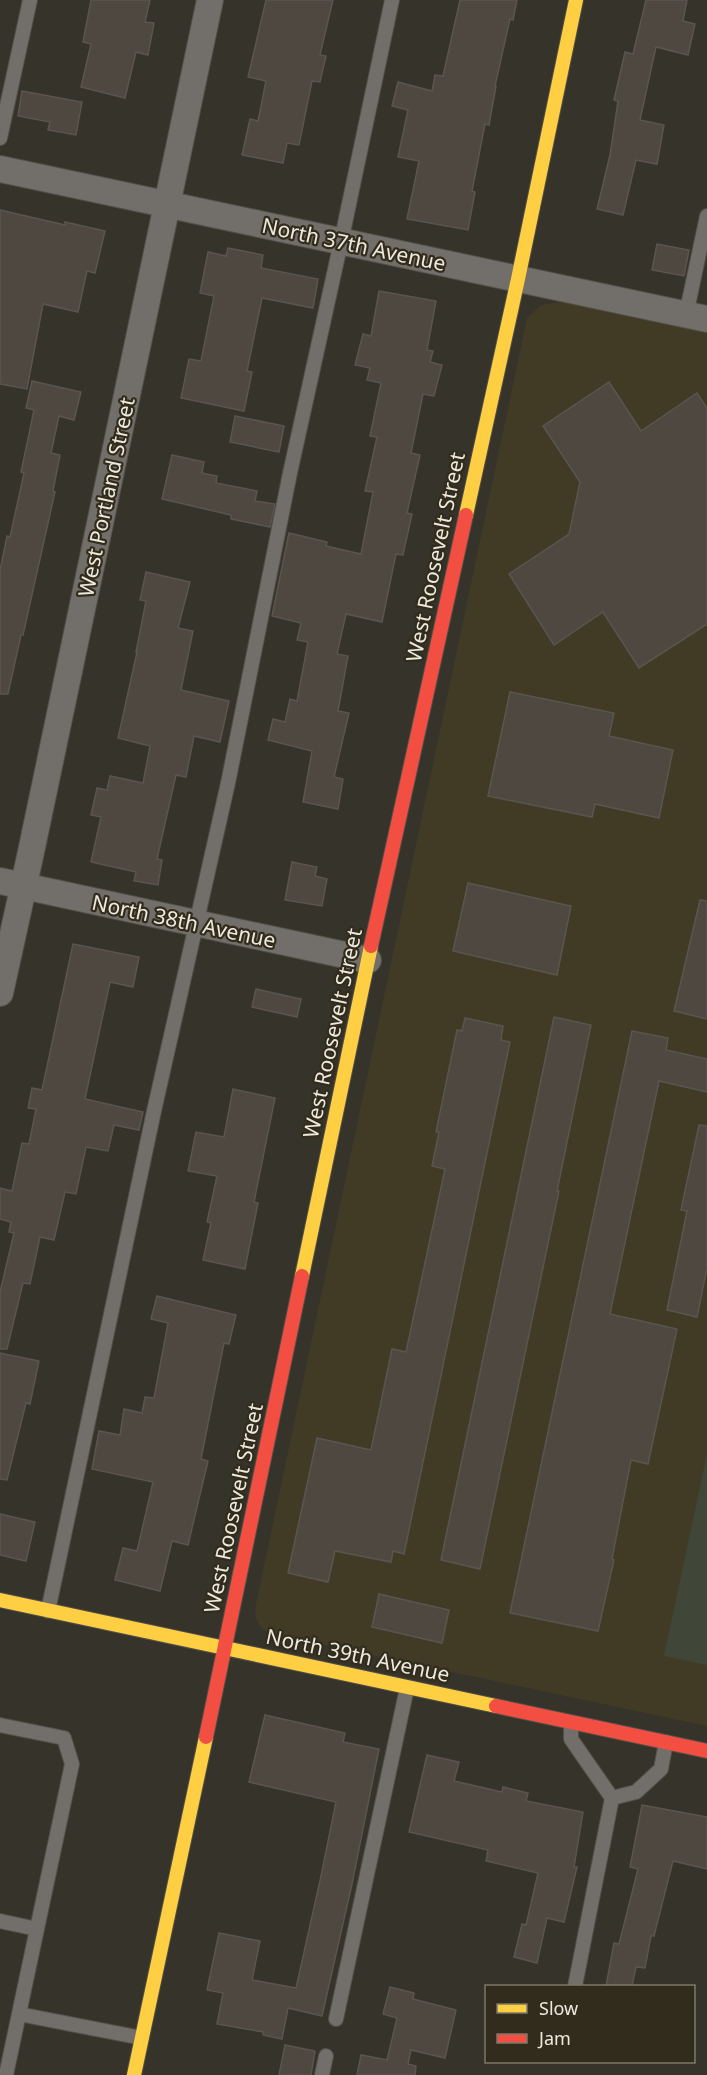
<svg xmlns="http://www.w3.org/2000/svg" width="707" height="2075" viewBox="0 0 707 2075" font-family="'Noto Sans',sans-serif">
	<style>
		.built { fill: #413b25 }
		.green { fill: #404738 }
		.building { fill: #4f4841; stroke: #5a554f; stroke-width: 1.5 }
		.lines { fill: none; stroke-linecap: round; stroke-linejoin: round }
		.lane-casing { stroke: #524f48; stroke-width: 16 }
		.street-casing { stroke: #524f48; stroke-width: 28 }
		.slow-casing { stroke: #524f48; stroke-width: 16 }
		.jam-casing { stroke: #524f48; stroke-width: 16 }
		.lane { stroke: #726e69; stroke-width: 14 }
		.street { stroke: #726e69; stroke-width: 26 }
		.slow { stroke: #ffcf43; stroke-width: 14 }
		.jam { stroke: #f24e42; stroke-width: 14 }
		.labels { text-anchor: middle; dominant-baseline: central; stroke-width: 4.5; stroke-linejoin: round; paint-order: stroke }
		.street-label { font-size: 21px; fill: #ece9df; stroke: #312c1b }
	</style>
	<rect width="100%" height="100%" fill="#36332a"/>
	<polygon class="built" points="561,302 707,333 707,1726 268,1633 260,1626 255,1616 256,1604 527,318 541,305"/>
	<polygon class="green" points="707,1454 707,1665 664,1656"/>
	<g class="building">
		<polygon points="91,0 150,0 145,22 154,23 148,55 136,52 125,98 81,87 91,44 83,42"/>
		<polygon points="266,0 333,0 320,55 326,56 320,82 312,81 299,145 287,143 283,163 242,155 250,119 258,121 266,81 248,77"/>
		<polygon points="460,0 517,0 513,20 510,19 495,86 496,86 489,125 485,124 472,191 475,192 468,230 407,219 419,161 398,157 408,110 392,106 398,82 432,91 435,75 443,76"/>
		<polygon points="646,0 687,0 683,21 695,24 688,55 656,47 640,120 664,125 657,164 636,160 623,215 597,209 610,155 618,101 614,100 625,52 633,54"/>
		<polygon points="22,91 82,102 76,135 48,130 50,122 18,116"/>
		<polygon points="0,210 65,225 65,222 105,231 95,273 87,271 78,312 43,304 27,389 0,384"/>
		<polygon points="657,244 689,250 684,276 652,270"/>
		<polygon points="228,248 263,255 261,268 318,279 313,308 262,298 247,371 252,372 244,411 181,398 189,359 201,361 214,296 200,293 208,252 226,256"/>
		<polygon points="379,291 436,301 427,350 433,351 430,362 442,365 434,396 423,394 411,453 420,455 407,513 412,514 403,555 396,554 382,622 346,614 337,654 348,656 338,711 349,713 334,777 343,779 338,809 303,802 312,751 268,740 273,719 285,722 290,699 297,701 308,642 297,640 301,623 272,616 289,533 327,542 326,546 361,554 373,492 365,491 377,437 370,436 381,383 367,380 370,368 355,365 363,334 371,336"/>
		<polygon points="32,381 81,392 74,420 59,416 51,453 60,455 53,491 55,492 23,635 21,635 8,694 0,694 0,570 7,536 10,537 24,473 21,472 34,410 26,408"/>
		<polygon points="609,382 641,431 697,393 707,408 707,624 639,668 603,612 554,645 509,574 569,534 580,482 543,426"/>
		<polygon points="235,416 284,426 279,452 230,442"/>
		<polygon points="172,455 204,462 202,473 217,476 216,483 257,491 255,501 275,504 270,527 231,519 231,515 162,499"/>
		<polygon points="146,572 190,582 178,628 193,631 181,690 229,701 220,742 194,736 186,777 176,775 157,859 162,860 158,885 134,881 136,872 91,862 101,817 91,815 97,788 107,790 110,776 143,783 150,746 118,738 137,652 136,652 146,601 140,600"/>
		<polygon points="510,692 614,713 609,736 673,750 659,818 595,804 592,817 488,796"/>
		<polygon points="292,862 317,867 315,876 327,879 322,906 285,900"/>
		<polygon points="468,883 571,906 557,975 453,951"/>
		<polygon points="700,900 707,901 707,1019 674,1011"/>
		<polygon points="73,944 139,957 133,987 110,982 85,1099 143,1112 139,1130 114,1125 108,1151 86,1147 76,1194 65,1192 54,1240 40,1237 30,1284 23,1283 7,1349 0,1349 0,1292 14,1233 9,1232 11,1222 0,1219 0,1188 12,1191 22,1143 29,1144 36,1109 28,1108 32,1088 42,1090"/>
		<polygon points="256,989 301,999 297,1017 252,1007"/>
		<polygon points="554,1017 591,1025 557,1191 559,1191 480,1569 441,1560"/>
		<polygon points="465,1018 503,1026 501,1040 510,1042 404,1554 393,1551 391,1562 335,1551 328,1582 288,1573 317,1438 371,1450 392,1349 406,1352 445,1169 432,1166 439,1132 436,1132 457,1030 462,1031"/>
		<polygon points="632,1031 668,1038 666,1050 707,1059 707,1092 659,1081 610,1314 677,1329 648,1464 631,1460 612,1559 614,1560 598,1631 510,1613"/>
		<polygon points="233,1089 275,1098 254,1202 258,1203 245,1269 203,1260 211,1223 207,1222 217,1176 188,1171 196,1132 224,1137"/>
		<polygon points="699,1125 707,1126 707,1268 697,1317 667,1310 687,1211 681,1210"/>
		<polygon points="157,1296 236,1315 229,1344 224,1343 201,1459 208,1461 188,1545 172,1541 160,1591 115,1580 123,1548 137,1551 153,1482 92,1469 99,1431 120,1435 124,1409 142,1413 145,1397 154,1398 168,1323 151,1319"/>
		<polygon points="0,1353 39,1361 30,1404 26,1403 7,1480 0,1479"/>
		<polygon points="0,1514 35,1522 26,1561 0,1555"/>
		<polygon points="379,1594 449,1610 442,1643 372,1627"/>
		<polygon points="265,1715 345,1733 343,1742 379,1749 352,1884 322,2016 288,2008 282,2039 263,2035 263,2032 217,2024 223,1993 207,1990 219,1933 260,1941 252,1980 296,1988 321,1876 336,1802 249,1782"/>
		<polygon points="427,1755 459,1762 454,1781 502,1792 503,1787 528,1793 526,1801 583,1812 574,1867 577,1867 564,1922 547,1918 537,1963 514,1957 522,1924 526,1925 538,1873 486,1861 488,1850 409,1832"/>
		<polygon points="642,1805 707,1817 707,1869 673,1861 654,1936 651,1936 645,1968 636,1967 632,1986 606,1986 614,1943 619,1944 638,1869 630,1867"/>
		<polygon points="390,1987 414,1993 413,1999 456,2010 445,2058 411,2050 408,2064 416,2066 415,2075 357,2075 361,2055 387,2060 397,2018 383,2014"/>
		<polygon points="285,2045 315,2051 311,2075 279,2075"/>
	</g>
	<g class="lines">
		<defs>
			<g id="lane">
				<polyline points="0,138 30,0"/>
				<polyline points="686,315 707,216"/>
				<polyline points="48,1611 154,1111 228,783 290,473 341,242 392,0"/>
				<polyline points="571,1723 571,1739 612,1798 575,1986"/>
				<polyline points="0,1725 64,1738 72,1764 6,2075"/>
				<polyline points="612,1798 636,1792 661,1769 666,1742"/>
				<polyline points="0,1921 37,1929"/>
				<polyline points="19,2014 142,2038"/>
				<polyline points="336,2019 407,1688"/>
				<polyline points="322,2075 326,2056"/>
			</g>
			<g id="street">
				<polyline points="0,169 707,319"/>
				<polyline points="0,881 368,960"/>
				<polyline points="0,993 31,852 210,0"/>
			</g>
			<g id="slow">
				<polyline points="466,515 518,279 576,0"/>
				<polyline points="302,1276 371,946"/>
				<polyline points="0,1600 496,1706"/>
				<polyline points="134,2075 206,1737"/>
			</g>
			<g id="jam">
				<polyline points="371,946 466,515"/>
				<polyline points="496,1706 707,1751"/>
				<polyline points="206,1737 302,1276"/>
			</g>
		</defs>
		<use href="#lane" class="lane-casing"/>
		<use href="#street" class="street-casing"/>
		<use href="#slow" class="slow-casing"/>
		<use href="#jam" class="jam-casing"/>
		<use href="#lane" class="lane"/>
		<use href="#street" class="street"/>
		<use href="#slow" class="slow"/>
		<use href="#jam" class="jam"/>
	</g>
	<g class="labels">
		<g class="street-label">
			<text transform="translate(354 244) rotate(12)">North 37th Avenue</text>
			<text transform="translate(106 497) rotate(-78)">West Portland Street</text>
			<text transform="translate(435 557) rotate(-78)">West Roosevelt Street</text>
			<text transform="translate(184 921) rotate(12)">North 38th Avenue</text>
			<text transform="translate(332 1033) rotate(-78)">West Roosevelt Street</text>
			<text transform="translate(233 1508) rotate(-78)">West Roosevelt Street</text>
			<text transform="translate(358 1655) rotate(12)">North 39th Avenue</text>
		</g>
	</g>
	<rect x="485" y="1985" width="210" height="78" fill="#312c1b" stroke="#7c7869" stroke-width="1.5"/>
	<rect x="497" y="2004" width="30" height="9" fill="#ffcf43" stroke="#7c7869" stroke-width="1.5"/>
	<text x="539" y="2015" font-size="18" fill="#ece9df">Slow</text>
	<rect x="497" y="2034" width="30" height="9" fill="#f24e42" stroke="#7c7869" stroke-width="1.5"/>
	<text x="539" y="2045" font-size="18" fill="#ece9df">Jam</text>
</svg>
